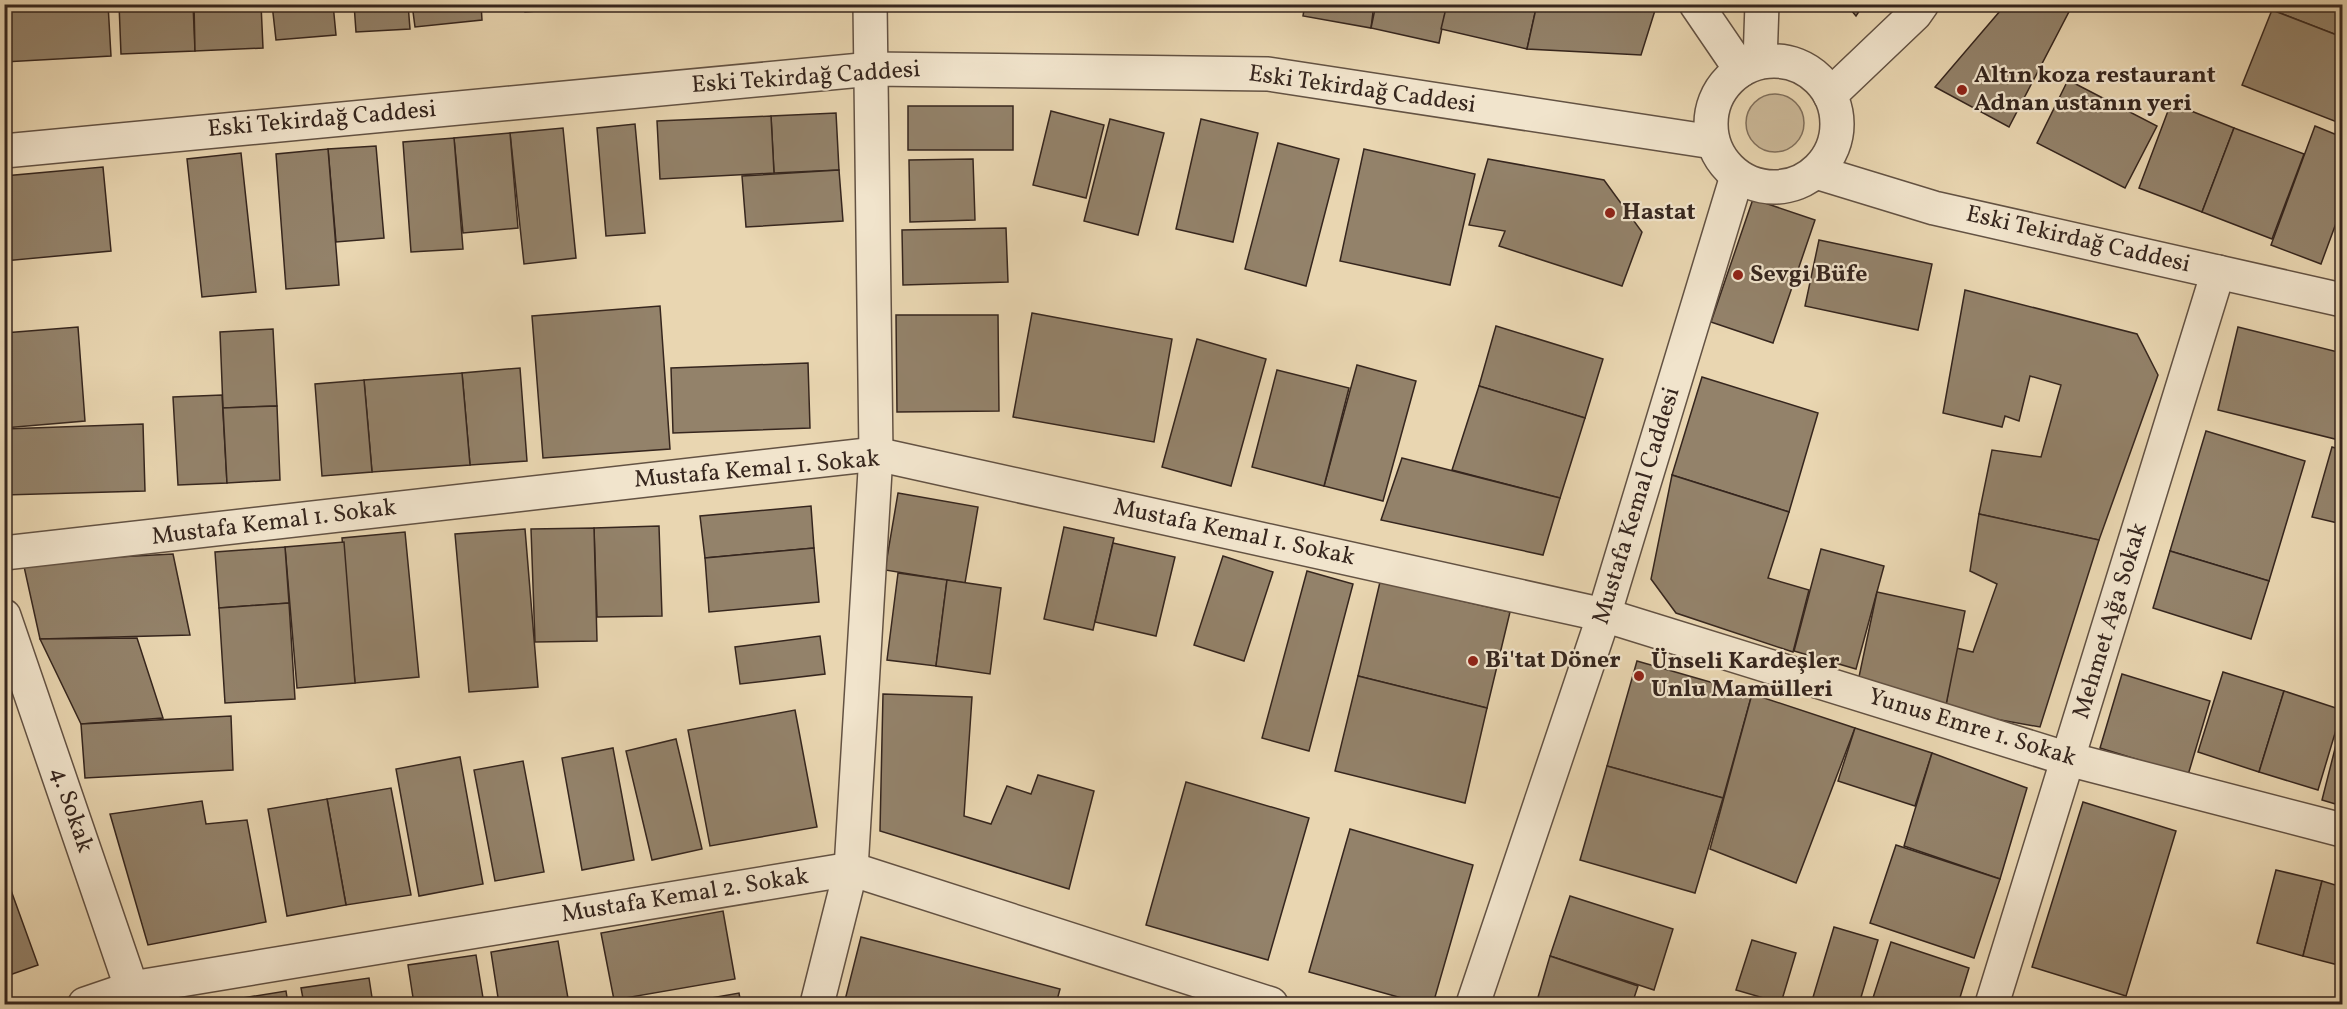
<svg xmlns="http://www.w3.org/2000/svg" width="2347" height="1009" viewBox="0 0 2347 1009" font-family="Vollkorn,serif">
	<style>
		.grass { fill: #cbb898; stroke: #806f5b; stroke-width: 1.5 }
		.building { fill: #93826a; stroke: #36261e; stroke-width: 1.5 }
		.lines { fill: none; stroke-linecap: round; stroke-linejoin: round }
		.minor-casing { stroke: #635243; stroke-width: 36 }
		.minor { stroke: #f1e4cc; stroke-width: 33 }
		.poi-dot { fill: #8f2418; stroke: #f1e4cc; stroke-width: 2 }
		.labels { text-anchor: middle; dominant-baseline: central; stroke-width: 4.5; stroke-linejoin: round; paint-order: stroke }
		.poi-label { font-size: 24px; font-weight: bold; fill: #36261e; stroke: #f1e4cc; text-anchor: start }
		.street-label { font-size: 24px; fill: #36261e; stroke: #f1e4cc }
	</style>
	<rect width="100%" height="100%" fill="#e9d6b1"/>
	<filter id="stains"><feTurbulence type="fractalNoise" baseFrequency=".00333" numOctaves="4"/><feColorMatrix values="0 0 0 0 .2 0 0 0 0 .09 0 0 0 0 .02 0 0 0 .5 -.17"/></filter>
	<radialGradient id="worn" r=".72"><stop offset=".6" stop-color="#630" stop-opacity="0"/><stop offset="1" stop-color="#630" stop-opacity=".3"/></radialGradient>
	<circle class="grass" cx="1775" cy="123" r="29"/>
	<g class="building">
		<polygon points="4,4 108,4 111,56 4,62"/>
		<polygon points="119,4 193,4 195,51 121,54"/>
		<polygon points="194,4 261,4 263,48 195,51"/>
		<polygon points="272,4 333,4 336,35 276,40"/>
		<polygon points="354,4 408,4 410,29 356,32"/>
		<polygon points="412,4 481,4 482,20 415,27"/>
		<polygon points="524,4 625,4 525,12"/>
		<polygon points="1305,4 1374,4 1371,28 1303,16"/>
		<polygon points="1376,4 1447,4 1439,43 1371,28"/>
		<polygon points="1447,4 1537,4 1527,49 1441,29"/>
		<polygon points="1537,4 1657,4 1641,55 1527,49"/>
		<polygon points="1846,4 1864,4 1856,16"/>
		<polygon points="2006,4 2073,4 2009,127 1935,87"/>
		<polygon points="2274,4 2342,4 2342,37 2272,10"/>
		<polygon points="2272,10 2342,37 2342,124 2242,85"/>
		<polygon points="2068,80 2157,126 2125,188 2037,143"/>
		<polygon points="2171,103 2234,128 2202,212 2139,188"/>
		<rect x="908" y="106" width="105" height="44"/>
		<polygon points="1051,111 1104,125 1086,198 1033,185"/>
		<polygon points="836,113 839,170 774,173 771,116"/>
		<polygon points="771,116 774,173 660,179 657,121"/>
		<polygon points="1110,119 1164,133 1138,235 1084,221"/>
		<polygon points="1201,119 1258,133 1233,242 1176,229"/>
		<polygon points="635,124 645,233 606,236 597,128"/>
		<polygon points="2315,126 2342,137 2342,207 2321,264 2271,245"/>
		<polygon points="563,128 576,258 524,264 510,133"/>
		<polygon points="2234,128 2304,154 2272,239 2202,212"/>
		<polygon points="510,133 518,228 463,233 454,138"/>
		<polygon points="454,138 463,249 411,252 403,142"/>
		<polygon points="1278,143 1339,159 1306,286 1245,269"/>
		<polygon points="376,146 384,238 336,242 328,149"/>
		<polygon points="328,149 339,285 286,289 276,154"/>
		<polygon points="1364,149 1475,174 1450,285 1340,261"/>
		<polygon points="241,153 256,292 202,297 187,159"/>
		<polygon points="973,159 975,220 910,222 909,160"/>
		<polygon points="1488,159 1604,180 1642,232 1622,286 1499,246 1505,231 1469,225"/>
		<polygon points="103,167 111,251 4,261 4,176"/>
		<polygon points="839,170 843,221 746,227 742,176"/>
		<polygon points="1753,199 1815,220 1773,343 1711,322"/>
		<polygon points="1006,228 1008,282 903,285 902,230"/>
		<polygon points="1819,240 1932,264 1918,330 1805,306"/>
		<polygon points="1965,290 2137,334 2158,375 2099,540 1979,514 1992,450 2041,457 2061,385 2030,376 2019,421 2005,416 2002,427 1943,413"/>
		<polygon points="660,306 670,449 543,458 532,316"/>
		<polygon points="1032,313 1172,339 1154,442 1013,417"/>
		<polygon points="896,315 998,315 999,411 897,412"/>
		<polygon points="1496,326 1603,359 1585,418 1479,386"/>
		<polygon points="78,327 85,421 4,428 4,333"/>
		<polygon points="2238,327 2342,353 2342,426 2339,440 2218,410"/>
		<polygon points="273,329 277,406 223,408 220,332"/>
		<polygon points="1197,339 1266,359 1231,486 1162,467"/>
		<polygon points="808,363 810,428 673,433 671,368"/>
		<polygon points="1357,365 1416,381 1383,501 1324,486"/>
		<polygon points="520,368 527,461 470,465 462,373"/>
		<polygon points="1277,370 1349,388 1324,486 1252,467"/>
		<polygon points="462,373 470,465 372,472 364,380"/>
		<polygon points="1702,377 1818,413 1789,512 1672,475"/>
		<polygon points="364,380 372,472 322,476 315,384"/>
		<polygon points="1479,386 1585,418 1560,498 1452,470"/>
		<polygon points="222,395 227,483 178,485 173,397"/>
		<polygon points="277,406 280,480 227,483 223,408"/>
		<polygon points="143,424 145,491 4,495 4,429"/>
		<polygon points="2206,431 2305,461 2269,581 2170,551"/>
		<polygon points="2332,447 2342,450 2342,524 2312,517"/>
		<polygon points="1402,458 1560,498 1543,555 1381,520"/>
		<polygon points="1672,475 1789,512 1768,578 1809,590 1793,652 1676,613 1651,579"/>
		<polygon points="898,493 978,507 965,583 885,570"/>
		<polygon points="811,506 814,548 705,558 700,516"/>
		<polygon points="1979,514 2099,540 2040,727 1945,710 1956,648 1973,652 1997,584 1970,571"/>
		<polygon points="659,526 662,616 597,617 594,528"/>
		<polygon points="1064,527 1114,538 1093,630 1044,619"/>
		<polygon points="594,528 597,641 535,642 531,529"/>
		<polygon points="525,529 538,687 469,692 455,534"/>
		<polygon points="405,532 419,677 355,683 342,538"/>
		<polygon points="344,542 355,683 297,688 285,547"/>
		<polygon points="1113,543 1175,557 1156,636 1095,622"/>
		<polygon points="285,547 289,603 219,608 215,552"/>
		<polygon points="814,548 819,602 709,612 705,558"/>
		<polygon points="1821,549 1884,566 1856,669 1794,651"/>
		<polygon points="2170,551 2269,581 2251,639 2153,608"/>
		<polygon points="173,554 190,635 40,639 23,562"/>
		<polygon points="1223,556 1273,572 1244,661 1194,645"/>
		<polygon points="1307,571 1353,584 1309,751 1262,738"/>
		<polygon points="898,573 947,580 936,666 887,660"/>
		<polygon points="947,580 1001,588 990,674 936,666"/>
		<polygon points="1380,582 1510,612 1487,708 1358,676"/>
		<polygon points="1877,592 1965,611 1945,710 1856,691"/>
		<polygon points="289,603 295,699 225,703 219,608"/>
		<polygon points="820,636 825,674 740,684 735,647"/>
		<polygon points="137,638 163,718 81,724 40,639"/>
		<polygon points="1637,661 1752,694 1723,798 1607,766"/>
		<polygon points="2223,672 2284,691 2259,772 2198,752"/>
		<polygon points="2122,674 2210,701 2188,775 2100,748"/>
		<polygon points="1358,676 1487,708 1465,803 1335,771"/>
		<polygon points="2284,691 2342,710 2318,790 2259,772"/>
		<polygon points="883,694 972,697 964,816 991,824 1007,786 1031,794 1038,775 1094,791 1069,889 880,831"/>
		<polygon points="1752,694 1855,728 1796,883 1710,849"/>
		<polygon points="795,710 817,827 710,846 688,730"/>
		<polygon points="231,716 233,770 85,778 81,724"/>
		<polygon points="2342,721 2342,806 2322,800"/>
		<polygon points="1855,728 1932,753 1915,806 1838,781"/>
		<polygon points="676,739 702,849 652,860 626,751"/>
		<polygon points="613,748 634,860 582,870 562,758"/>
		<polygon points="1932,753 2027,788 2000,879 1904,846"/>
		<polygon points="460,757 483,884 419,896 396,769"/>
		<polygon points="523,761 544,872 495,881 474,770"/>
		<polygon points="1607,766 1723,798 1695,893 1580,860"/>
		<polygon points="1186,782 1309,818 1268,960 1146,925"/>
		<polygon points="391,788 411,895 346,905 327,799"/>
		<polygon points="327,799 346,905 287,916 268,809"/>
		<polygon points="202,801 206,824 247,820 266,922 148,945 110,814"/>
		<polygon points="2083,802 2176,831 2126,996 2032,967"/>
		<polygon points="1350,829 1473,865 1433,1004 1423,1004 1309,972"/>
		<polygon points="1896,845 2000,879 1974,958 1870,923"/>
		<polygon points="2276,870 2322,881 2303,956 2257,943"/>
		<polygon points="4,871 38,965 4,977"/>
		<polygon points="2322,881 2342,887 2342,966 2303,956"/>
		<polygon points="1570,896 1673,929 1654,990 1550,956"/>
		<polygon points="723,911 735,979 614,1000 601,933"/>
		<polygon points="1834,927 1878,940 1859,1004 1811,1004"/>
		<polygon points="861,937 1060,989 1056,1004 844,1004"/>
		<polygon points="1752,940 1796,953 1781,1003 1736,990"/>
		<polygon points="558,941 569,1004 499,1004 491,952"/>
		<polygon points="1891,942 1969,968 1958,1004 1871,1004"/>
		<polygon points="476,955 484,1004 414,1004 408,965"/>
		<polygon points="1550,956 1638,986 1632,1004 1536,1004"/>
		<polygon points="369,978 373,1004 304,1004 301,988"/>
		<polygon points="286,991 288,1004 219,1004 218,1002"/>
		<polygon points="739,993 741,1004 677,1004"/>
	</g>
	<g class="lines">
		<defs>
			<g id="minor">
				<polyline points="1696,4 1741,70"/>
				<circle cx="1774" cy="124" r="63"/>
				<polyline points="1760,62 1762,4"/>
				<polyline points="1830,95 1915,14 1922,4"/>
				<polyline points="4,151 872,69 1268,74 1713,142"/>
				<polyline points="1816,172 1934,208 2342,300"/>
				<polyline points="4,553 876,454 1604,615 2068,759 2342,830"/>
				<polyline points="4,616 137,1004"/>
				<polyline points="85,1004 132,988 851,869 1271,1004"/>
				<polyline points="817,1004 851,869 876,454 870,4"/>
				<polyline points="1473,1004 1604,615 1737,176"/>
				<polyline points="1992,1004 2218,272"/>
			</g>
		</defs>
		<use href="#minor" class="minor-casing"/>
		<use href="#minor" class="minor"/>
	</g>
	<g class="poi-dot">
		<circle cx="1962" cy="90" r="6"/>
		<circle cx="1610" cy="213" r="6"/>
		<circle cx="1738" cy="275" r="6"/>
		<circle cx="1473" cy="661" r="6"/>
		<circle cx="1639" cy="676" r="6"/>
	</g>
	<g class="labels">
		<g class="poi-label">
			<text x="1974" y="76">Altın koza restaurant<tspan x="1974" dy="28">Adnan ustanın yeri</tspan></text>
			<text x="1622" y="213">Hastat</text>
			<text x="1750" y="275">Sevgi Büfe</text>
			<text x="1485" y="661">Bi'tat Döner</text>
			<text x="1651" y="662">Ünseli Kardeşler<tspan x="1651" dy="28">Unlu Mamülleri</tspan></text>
		</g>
		<g class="street-label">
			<text transform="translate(806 78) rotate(-4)">Eski Tekirdağ Caddesi</text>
			<text transform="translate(1362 90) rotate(8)">Eski Tekirdağ Caddesi</text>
			<text transform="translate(322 120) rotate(-5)">Eski Tekirdağ Caddesi</text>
			<text transform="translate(2078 240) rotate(13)">Eski Tekirdağ Caddesi</text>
			<text transform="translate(757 470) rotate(-5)">Mustafa Kemal 1. Sokak</text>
			<text transform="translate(1637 506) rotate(-73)">Mustafa Kemal Caddesi</text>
			<text transform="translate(274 523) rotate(-7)">Mustafa Kemal 1. Sokak</text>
			<text transform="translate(1234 533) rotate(12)">Mustafa Kemal 1. Sokak</text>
			<text transform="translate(2111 621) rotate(-73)">Mehmet Ağa Sokak</text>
			<text transform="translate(1972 728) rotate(17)">Yunus Emre 1. Sokak</text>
			<text transform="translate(71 810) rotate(71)">4. Sokak</text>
			<text transform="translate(685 896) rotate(-9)">Mustafa Kemal 2. Sokak</text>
		</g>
	</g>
	<rect width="2347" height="1009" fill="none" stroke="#e9d6b1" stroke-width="24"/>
	<rect x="6" y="6" width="2335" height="997" fill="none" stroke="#36261e" stroke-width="3"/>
	<rect x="12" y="12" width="2323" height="985" fill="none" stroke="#36261e" stroke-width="1.5"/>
	<rect width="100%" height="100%" filter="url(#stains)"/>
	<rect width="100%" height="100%" fill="url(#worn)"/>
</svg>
